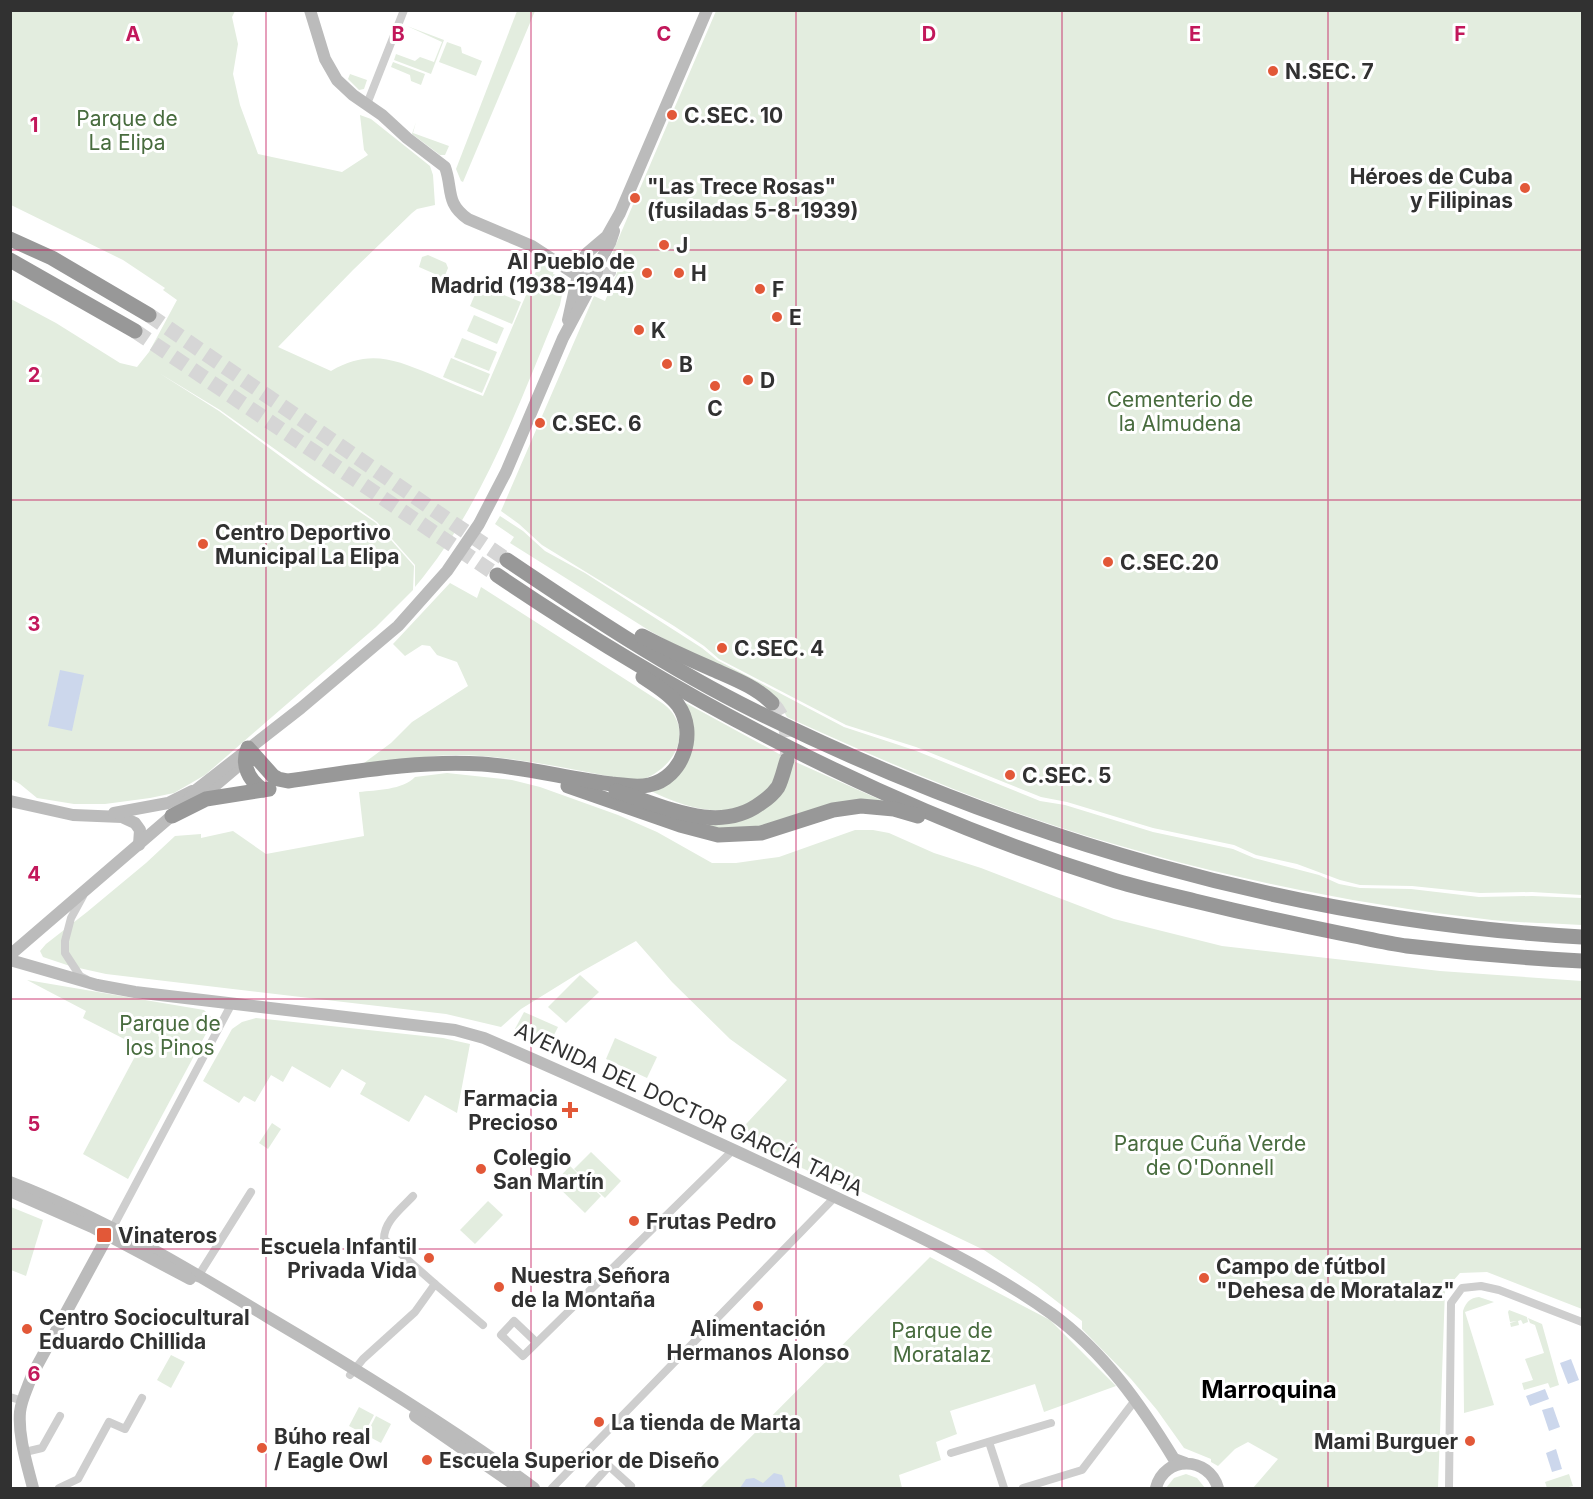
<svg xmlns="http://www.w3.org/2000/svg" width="1593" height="1499" viewBox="0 0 1593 1499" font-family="Inter,sans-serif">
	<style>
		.green { fill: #e3eddf }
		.water { fill: #ccd7ec }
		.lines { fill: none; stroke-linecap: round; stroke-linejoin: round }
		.highway-tunnel { stroke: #d6d6d6; stroke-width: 15; stroke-dasharray: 15 8; stroke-linecap: butt }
		.street { stroke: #cecece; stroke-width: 8 }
		.secondary { stroke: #bbb; stroke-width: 12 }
		.highway { stroke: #989898; stroke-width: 15 }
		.grid { fill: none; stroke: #c2185b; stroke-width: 1.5; stroke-opacity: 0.55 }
		.poi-dot { fill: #e25838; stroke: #fff; stroke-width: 2 }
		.labels { text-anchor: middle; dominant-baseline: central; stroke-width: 6; stroke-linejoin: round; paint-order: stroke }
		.poi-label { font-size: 21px; font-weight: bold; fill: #313131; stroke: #fff; text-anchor: start }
		.park-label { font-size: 21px; fill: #486c3e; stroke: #fff }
		.street-label { font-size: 21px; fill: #313131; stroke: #fff }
		.quarter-label { font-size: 24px; font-weight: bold; fill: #000; stroke: #fff }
		.grid-label { font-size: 20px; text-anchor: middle; font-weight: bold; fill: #c2185b; stroke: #fff; stroke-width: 6; stroke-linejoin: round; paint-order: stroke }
	</style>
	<rect width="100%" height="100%" fill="#fff"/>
	<g class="green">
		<path d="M10 11H235L232 17 238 44 233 74 240 105 258 154 342 172 368 155 364 150 360 115 371 119 430 166 433 175 435 205 417 209 412 213 353 270 278 347 331 371C368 349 394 359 430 374 448 382 465 389 483 396L540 262 554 270 553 274 559 276 562 295 560 305C519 403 484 505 415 587V565L377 522 220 410 159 373 219 411 307 476 376 523 414 566 413 590 376 627 205 775 174 793 150 798 105 804H74L37 798 20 784 11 779V299L56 323 120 363 137 367 149 352 177 300 163 290 165 288 123 260 11 205Z"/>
		<polygon points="517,11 535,11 463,182 461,181 456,169"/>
		<polygon points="716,11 1582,11 1582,895 1532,892 1480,893 1412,886 1360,885 1340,880 1297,864 1256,855 1234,845 1153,828 1067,802 1041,797 916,747 846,725 719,659 704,646 674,626 542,545 519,524 501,511 594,296 605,301 622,261 611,256"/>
		<polygon points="407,26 444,40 431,74 394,60 396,54 415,61 420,57 434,62 442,42"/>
		<polygon points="447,42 461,47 462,53 482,61 476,76 439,62"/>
		<polygon points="393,62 425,74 421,85 411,81 410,75 391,67"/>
		<polygon points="350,74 367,80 364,89 359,90 348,79"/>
		<polygon points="416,122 413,133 449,146 445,155 440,155 412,134"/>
		<polygon points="428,255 446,263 448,268 444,278 419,267 422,257"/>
		<polygon points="479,285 521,302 512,324 470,306"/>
		<polygon points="474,315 504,328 497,344 467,331"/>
		<polygon points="462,338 497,352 489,371 454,357"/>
		<polygon points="451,358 490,374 482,393 443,377"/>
		<path d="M500 516 523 531 545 551 585 573 702 648 717 660 844 727 914 750 1040 801 1065 805 1153 832 1233 849 1254 858 1319 875 1339 884 1360 888 1411 889 1479 897 1532 896 1582 898V925C1552 923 1522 923 1492 920 1333 902 1177 868 1026 816 945 788 866 753 787 717L777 700 650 631 510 543 514 537 495 524Z"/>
		<path d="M450 583 477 598 481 587 656 699C661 702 667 706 671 711 694 740 667 774 637 781 578 772 520 756 460 755 426 755 393 761 360 766L391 743 412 722 468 686 457 662 437 655 430 646 422 645 405 656 393 644Z"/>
		<path d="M684 702 781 755C778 765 776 777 770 786 741 826 687 809 651 791L686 765Z"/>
		<path d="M791 760 883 801 746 831H717L618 796 742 820C775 808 777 789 791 760Z"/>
		<path d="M447 773 512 780 540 787 618 815 657 832 712 863H736L779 857 855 830H873L889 833 934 853 981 868 1114 919 1222 946 1440 971 1582 981V1309L1487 1272 1460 1273 1445 1290 1438 1488H1253L1278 1459 1248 1442 1235 1449 1218 1466 1211 1462V1459L1184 1448 1157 1410 1131 1379 1082 1329V1321L1037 1286 984 1250 848 1185H839L734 1137 787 1080 730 1039 672 982 636 941 579 973 521 1009 501 1027 446 1014 106 974 70 966 43 957 40 951 46 944 87 912 146 863 175 836 201 834V838L233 831 266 854 364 836 359 792C376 790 403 790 415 777Z"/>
		<polygon points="580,975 599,992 566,1023 548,1007"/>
		<polygon points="27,980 204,1010 212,1018 209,1028 128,1179 83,1154 140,1047 83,1018 86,1011"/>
		<polygon points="524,1012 558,1027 549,1045 515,1029"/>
		<polygon points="256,1018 443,1038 470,1044 457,1113 425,1095 409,1122 360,1094 366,1083 342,1069 330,1088 292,1066 283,1082 271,1075 255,1102 244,1096 239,1103 203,1081 232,1029 242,1022"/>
		<polygon points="615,1038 657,1057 647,1078 606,1059"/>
		<polygon points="272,1123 281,1129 268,1149 259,1143"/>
		<polygon points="591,1152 621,1181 605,1198 574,1169"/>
		<polygon points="570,1166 601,1196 585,1213 554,1183"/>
		<polygon points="488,1201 503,1215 475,1244 460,1230"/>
		<polygon points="11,1207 43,1220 26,1276 11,1270"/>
		<polygon points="930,1257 1050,1320 1116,1386 1044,1412 1035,1384 950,1411 957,1434 936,1442 941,1460 899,1475 902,1488 700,1488"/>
		<path d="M1479 1297 1494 1302 1465 1312 1494 1405 1464 1413 1463 1311C1466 1302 1470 1298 1479 1297Z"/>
		<polygon points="1509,1310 1527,1317 1528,1322 1523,1324 1521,1320 1518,1321 1519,1325 1511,1327 1510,1323 1517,1321 1510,1322 1508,1312"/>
		<polygon points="1528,1318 1542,1324 1559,1385 1550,1388 1548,1383 1524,1390 1522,1383 1533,1380 1525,1359 1544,1353 1535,1325 1530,1323"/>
		<polygon points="171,1355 185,1362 171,1388 157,1380"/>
		<polygon points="359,1407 374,1415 364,1434 349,1426"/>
		<polygon points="376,1416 391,1424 381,1443 366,1435"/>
		<polygon points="1186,1474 1197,1478 1205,1488 1166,1488 1174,1478"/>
		<polygon points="1569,1474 1573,1486 1564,1488 1547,1488 1545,1482"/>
	</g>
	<g class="water">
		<polygon points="60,670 84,675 72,731 48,726"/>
		<polygon points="1571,1359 1579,1380 1568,1384 1560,1363"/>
		<polygon points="1545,1389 1549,1399 1530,1406 1526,1396"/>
		<polygon points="1553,1407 1560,1427 1549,1431 1542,1410"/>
		<polygon points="1556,1449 1562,1469 1552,1472 1546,1453"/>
		<polygon points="774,1473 782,1475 786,1488 740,1488 746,1479 754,1478 763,1483"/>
	</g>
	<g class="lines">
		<g class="highway-tunnel">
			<polyline points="149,315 507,560"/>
			<polyline points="135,331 497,575"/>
			<path d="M772 703C786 719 790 737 787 757"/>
		</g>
		<g class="street">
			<polyline points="367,104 404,10"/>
			<polyline points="597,268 612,273"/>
			<polyline points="592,279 607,286"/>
			<polyline points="83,896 71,918 65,941 65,953 80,976 86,979"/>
			<path d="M413 1196C402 1208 384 1221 384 1239L435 1284"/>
			<polyline points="113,1227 231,1005"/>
			<polyline points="197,1278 251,1192"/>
			<polyline points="536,1342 514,1321 501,1335 523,1356 733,1150"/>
			<polyline points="350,1375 363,1359 415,1312 435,1284 483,1325"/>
			<polyline points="10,1397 23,1401"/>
			<polyline points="989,1442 1004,1488"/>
			<polyline points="25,1452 42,1448 60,1416"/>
			<polyline points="951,1453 1051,1423"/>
			<polyline points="59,1488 78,1479 109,1422 125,1429 142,1398"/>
			<polyline points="552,1488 835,1197"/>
			<polyline points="589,1488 609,1466 631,1486 629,1488"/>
			<polyline points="1023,1488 1082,1470 1136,1399"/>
			<polyline points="1449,1488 1451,1303 1462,1288 1481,1286 1499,1290 1582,1322"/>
		</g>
		<g class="secondary">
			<path d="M310 10 325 59 337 80 353 95 382 115 407 138 445 167C453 189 445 203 468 219L532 246 581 278 592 279"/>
			<polyline points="597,267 610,243 614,231"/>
			<polyline points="568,320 578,275 577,267 587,253 607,236 620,213 707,10"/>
			<polyline points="196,800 204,795 250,756"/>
			<polyline points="10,801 73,815 122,817 135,823 140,830 139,845"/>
			<polyline points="114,813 168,803 192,791"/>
			<polyline points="10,955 182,807 196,790 301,708 398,626 447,571 479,524 506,472 563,338 586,295 592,279 597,273 597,267 592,261 582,261"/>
			<path d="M10 960 97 985 135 992 455 1030 484 1038C591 1084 697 1133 803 1182 888 1222 975 1259 1052 1314 1104 1352 1141 1405 1174 1459L1185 1463"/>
			<path d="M10 1182C102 1217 187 1268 271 1319 361 1372 450 1427 534 1488"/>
			<polyline points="10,1191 92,1227 190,1279"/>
			<polyline points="415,1416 519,1488"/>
			<path d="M33 1488C27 1464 18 1437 20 1412 21 1400 28 1387 32 1375L112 1228"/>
			<path d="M1156 1488C1164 1455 1209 1456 1218 1488"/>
		</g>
		<g class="highway">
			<polyline points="10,239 52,258 149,315"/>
			<polyline points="10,260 135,331"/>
			<path d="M507 560C587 614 668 668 755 711 1012 838 1295 921 1582 937"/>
			<path d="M497 575C683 701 894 812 1110 879 1138 888 1167 894 1195 901 1244 913 1294 924 1344 934 1365 938 1386 943 1407 946 1465 953 1524 958 1582 961"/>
			<path d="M642 636C665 648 687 658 710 668 732 678 755 686 772 703"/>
			<polyline points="568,786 680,825 718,835 761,833 833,810 861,806 894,809 918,816"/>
			<path d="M263 790C249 780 241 765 248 748L273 776 278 779 288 781C353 772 417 760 482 764 526 767 569 779 612 784 625 785 636 788 649 785 683 778 698 733 678 705 669 693 655 685 643 677"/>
			<path d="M616 791C662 805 718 836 761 803 767 799 774 793 778 787 782 779 784 769 787 760"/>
			<polyline points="172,816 206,799 269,789"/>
		</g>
	</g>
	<path class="grid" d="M266 10V1488M531 10V1488M796 10V1488M1062 10V1488M1328 10V1488M10 250H1582M10 500H1582M10 750H1582M10 999H1582M10 1249H1582"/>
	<g class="poi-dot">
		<circle cx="1273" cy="71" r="6"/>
		<circle cx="672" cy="115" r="6"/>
		<circle cx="1525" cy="188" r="6"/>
		<circle cx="635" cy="198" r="6"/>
		<circle cx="664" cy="245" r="6"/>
		<circle cx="647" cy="273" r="6"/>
		<circle cx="679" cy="273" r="6"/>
		<circle cx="760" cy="289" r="6"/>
		<circle cx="777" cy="317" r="6"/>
		<circle cx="639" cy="330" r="6"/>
		<circle cx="667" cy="364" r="6"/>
		<circle cx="748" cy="380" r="6"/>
		<circle cx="715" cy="386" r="6"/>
		<circle cx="540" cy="423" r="6"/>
		<circle cx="203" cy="544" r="6"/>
		<circle cx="1108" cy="562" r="6"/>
		<circle cx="722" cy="648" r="6"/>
		<circle cx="1010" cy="775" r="6"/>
		<path d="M567 1101h6v6h6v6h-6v6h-6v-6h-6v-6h6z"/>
		<circle cx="481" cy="1169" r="6"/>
		<circle cx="634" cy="1221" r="6"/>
		<rect x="96" y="1227" width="16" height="16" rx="3"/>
		<circle cx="429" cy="1258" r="6"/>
		<circle cx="1204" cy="1278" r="6"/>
		<circle cx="499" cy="1287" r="6"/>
		<circle cx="758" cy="1306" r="6"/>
		<circle cx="27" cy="1329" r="6"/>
		<circle cx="599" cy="1422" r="6"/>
		<circle cx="1470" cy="1441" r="6"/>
		<circle cx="262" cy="1448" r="6"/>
		<circle cx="427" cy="1460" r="6"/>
	</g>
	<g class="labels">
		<g class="poi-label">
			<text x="1285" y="71">N.SEC. 7</text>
			<text x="684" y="115">C.SEC. 10</text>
			<text x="1513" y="176" text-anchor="end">Héroes de Cuba<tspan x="1513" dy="24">y Filipinas</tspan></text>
			<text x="647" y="186">"Las Trece Rosas"<tspan x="647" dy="24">(fusiladas 5-8-1939)</tspan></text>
			<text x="676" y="245">J</text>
			<text x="635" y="261" text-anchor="end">Al Pueblo de<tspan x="635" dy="24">Madrid (1938-1944)</tspan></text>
			<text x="691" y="273">H</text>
			<text x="772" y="289">F</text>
			<text x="789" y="317">E</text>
			<text x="651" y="330">K</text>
			<text x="679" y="364">B</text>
			<text x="760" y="380">D</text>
			<text x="715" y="408" text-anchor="middle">C</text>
			<text x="552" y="423">C.SEC. 6</text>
			<text x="215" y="532">Centro Deportivo<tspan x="215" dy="24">Municipal La Elipa</tspan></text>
			<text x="1120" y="562">C.SEC.20</text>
			<text x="734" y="648">C.SEC. 4</text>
			<text x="1022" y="775">C.SEC. 5</text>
			<text x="558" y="1098" text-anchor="end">Farmacia<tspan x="558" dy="24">Precioso</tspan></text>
			<text x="493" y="1157">Colegio<tspan x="493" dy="24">San Martín</tspan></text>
			<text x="646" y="1221">Frutas Pedro</text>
			<text x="118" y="1235">Vinateros</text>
			<text x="417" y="1246" text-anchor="end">Escuela Infantil<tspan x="417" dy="24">Privada Vida</tspan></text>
			<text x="1216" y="1266">Campo de fútbol<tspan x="1216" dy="24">"Dehesa de Moratalaz"</tspan></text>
			<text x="511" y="1275">Nuestra Señora<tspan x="511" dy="24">de la Montaña</tspan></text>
			<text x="39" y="1317">Centro Sociocultural<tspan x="39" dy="24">Eduardo Chillida</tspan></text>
			<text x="758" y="1328" text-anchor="middle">Alimentación<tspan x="758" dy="24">Hermanos Alonso</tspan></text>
			<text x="611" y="1422">La tienda de Marta</text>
			<text x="274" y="1436">Búho real<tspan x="274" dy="24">/ Eagle Owl</tspan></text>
			<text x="1458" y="1441" text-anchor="end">Mami Burguer</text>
			<text x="439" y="1460">Escuela Superior de Diseño</text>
		</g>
		<g class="park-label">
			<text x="127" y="118">Parque de<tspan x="127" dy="24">La Elipa</tspan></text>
			<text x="1180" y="399">Cementerio de<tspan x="1180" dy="24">la Almudena</tspan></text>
			<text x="170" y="1023">Parque de<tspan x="170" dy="24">los Pinos</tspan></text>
			<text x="1210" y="1143">Parque Cuña Verde<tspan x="1210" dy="24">de O'Donnell</tspan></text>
			<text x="942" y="1330">Parque de<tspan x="942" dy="24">Moratalaz</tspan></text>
		</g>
		<g class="street-label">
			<text transform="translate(689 1109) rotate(25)">AVENIDA DEL DOCTOR GARCÍA TAPIA</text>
		</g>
		<g class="quarter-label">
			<text x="1269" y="1389">Marroquina</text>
		</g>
	</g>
	<g class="grid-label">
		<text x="133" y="41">A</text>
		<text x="398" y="41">B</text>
		<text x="664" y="41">C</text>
		<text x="929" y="41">D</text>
		<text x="1195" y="41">E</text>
		<text x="1460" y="41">F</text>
		<text x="34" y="132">1</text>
		<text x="34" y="382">2</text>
		<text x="34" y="631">3</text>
		<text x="34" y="881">4</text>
		<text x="34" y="1131">5</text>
		<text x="34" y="1381">6</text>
	</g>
	<rect width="1593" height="1499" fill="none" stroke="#313131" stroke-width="24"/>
</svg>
